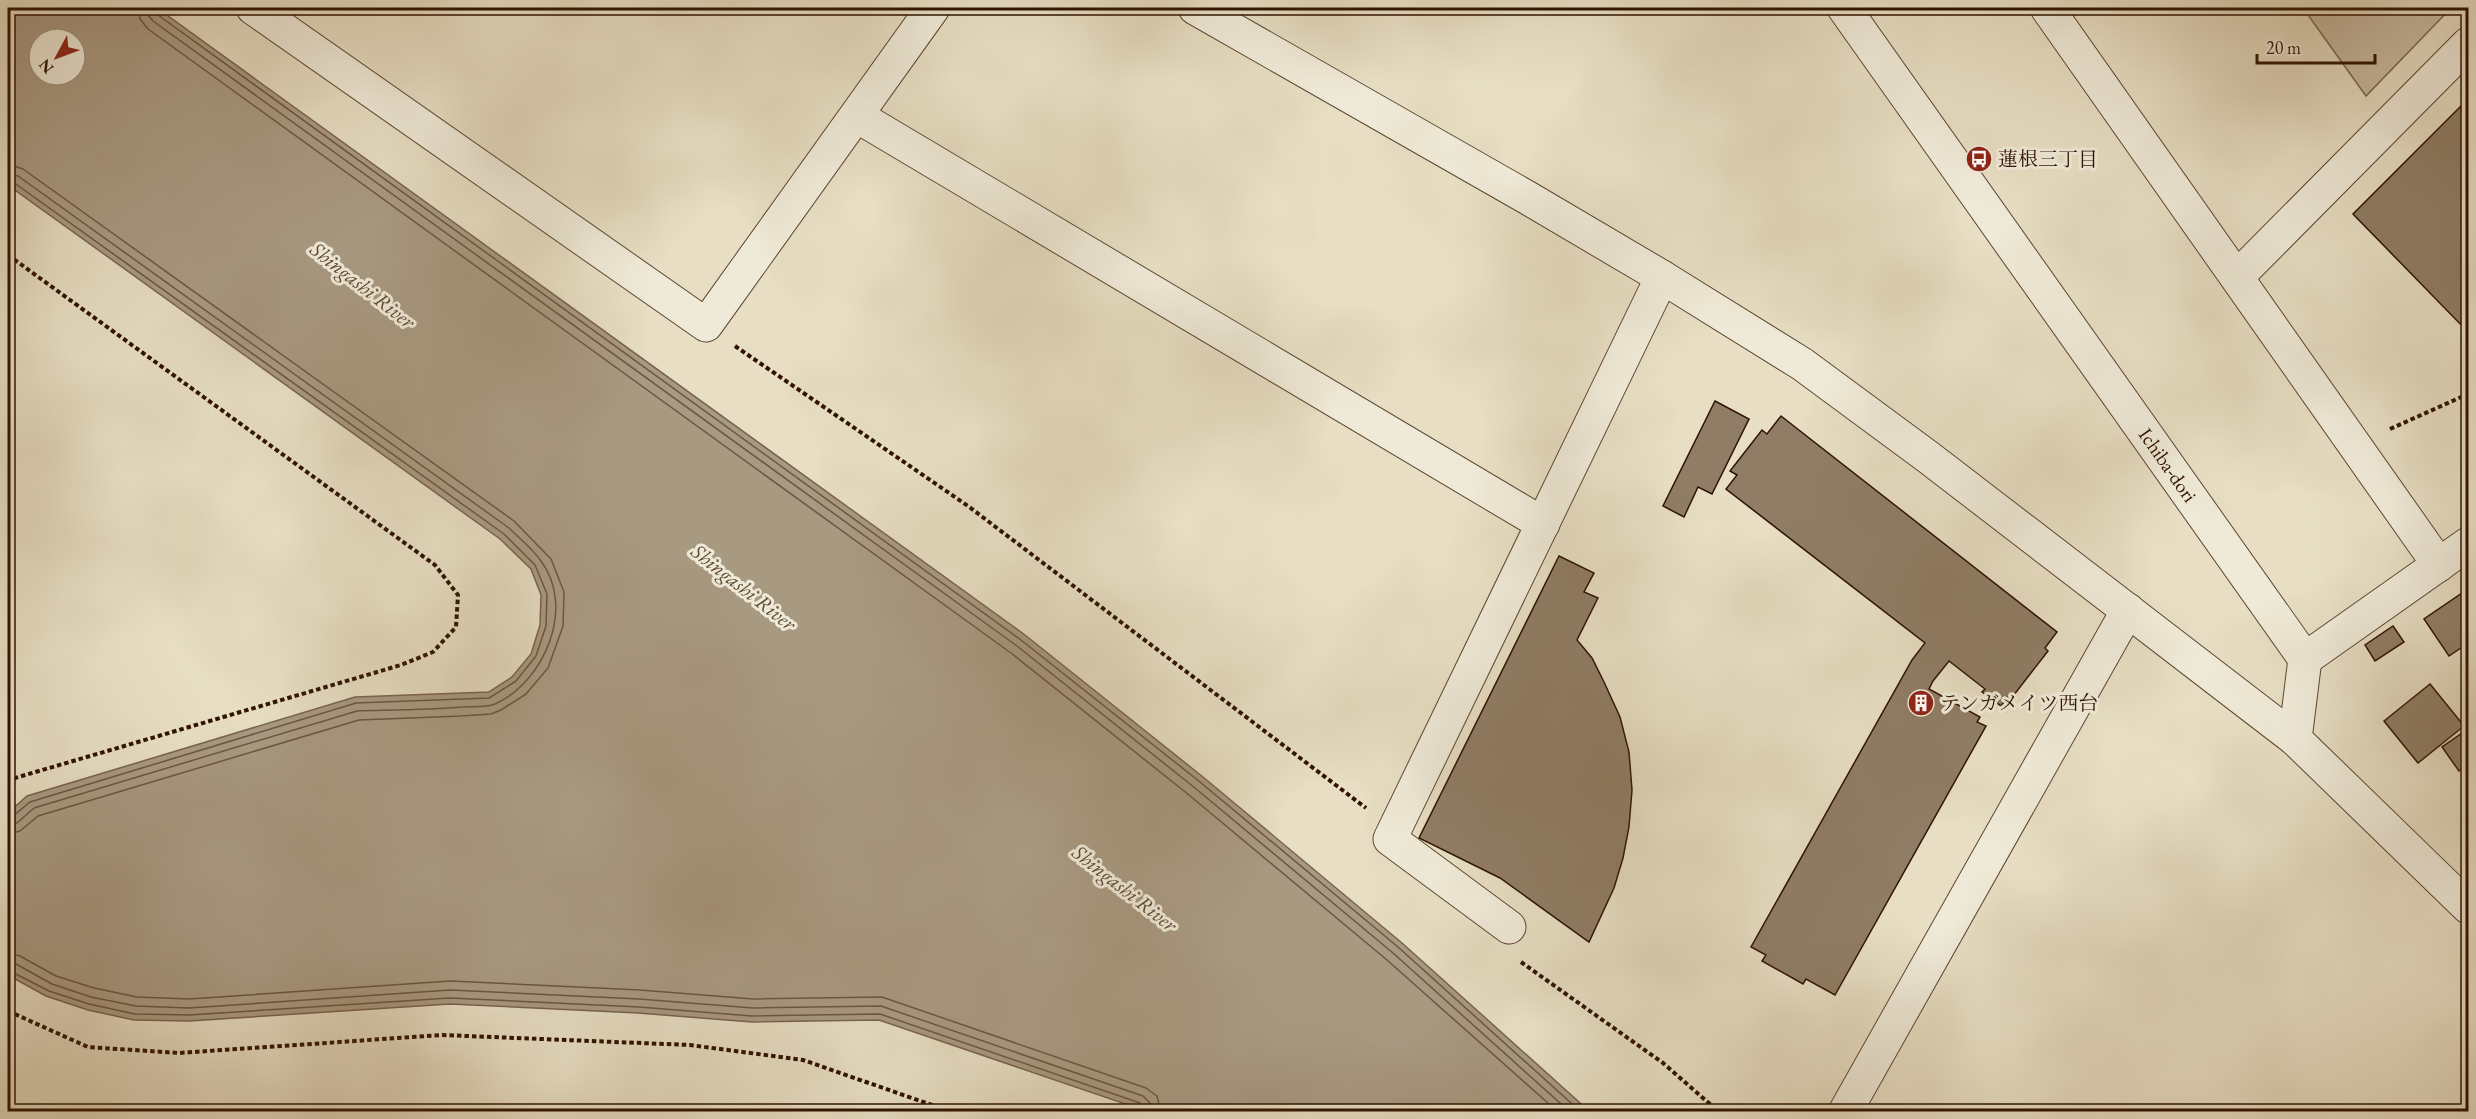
<svg xmlns="http://www.w3.org/2000/svg" width="2476" height="1119" viewBox="0 0 2476 1119" font-family="'EB Garamond','Noto Serif JP',serif">
	<style>
		.green { fill: #c8bba2; stroke: #7c6751; stroke-width: 1.5 }
		.water { fill: #a89981; stroke: #78634d; stroke-width: 1.5; fill-rule: evenodd }
		.lines { fill: none; stroke-linecap: round; stroke-linejoin: round }
		.shore { stroke: #6c5640; stroke-width: 1.5 }
		.building { fill: #8f7d65; stroke: #2f1300; stroke-width: 1.5 }
		.minor-casing { stroke: #5d4631; stroke-width: 35 }
		.path { stroke: #2f1300; stroke-width: 4; stroke-dasharray: 4.5 3; stroke-linecap: butt }
		.minor { stroke: #efead8; stroke-width: 33 }
		.labels { text-anchor: middle; dominant-baseline: central; stroke-width: 6; stroke-linejoin: round; paint-order: stroke }
		.poi-label { font-size: 20px; fill: #2f1300; stroke: #efead8; text-anchor: start }
		.street-label { font-size: 20px; fill: #2f1300; stroke: #efead8 }
		.water-label { font-size: 21px; font-style: italic; fill: #5f4934; stroke: #efead8 }
	</style>
	<rect width="100%" height="100%" fill="#e7dec3"/>
	<filter id="stains"><feTurbulence type="fractalNoise" baseFrequency=".00333" numOctaves="4"/><feColorMatrix values="0 0 0 0 .2 0 0 0 0 .09 0 0 0 0 .02 0 0 0 .5 -.17"/></filter>
	<radialGradient id="worn" r=".72"><stop offset=".6" stop-color="#630" stop-opacity="0"/><stop offset="1" stop-color="#630" stop-opacity=".3"/></radialGradient>
	<polygon class="green" points="2303,8 2451,8 2366,96"/>
	<path class="water" d="M8 8H157L1025 635 1203 777 1402 943 1589 1111H1146L879 1020 752 1022 638 1013 450 1004 189 1021 134 1020 88 1010 46 996 8 975V813L27 796 355 697 489 692 512 677 531 654 540 625 541 595 531 569 500 539 8 185ZM39 39H75V75H39Z"/>
	<g class="lines">
		<g class="shore">
			<polyline points="138,8 140,19 148,29 1011,653 1189,795 1387,960 1558,1112"/>
			<polyline points="147,8 148,15 153,21 1017,646 1195,788 1393,953 1570,1112"/>
			<polyline points="155,8 158,15 1021,640 1200,782 1398,947 1581,1112"/>
			<polyline points="8,164 23,169 514,521 551,559 564,592 563,626 548,668 526,694 501,710 491,714 461,716 359,720 38,816 20,831 8,834"/>
			<path d="M8 174 18 176 509 528C519 538 533 549 541 561 576 608 544 682 495 704 486 708 472 706 463 707 427 710 392 710 357 711L34 808 17 823 8 825"/>
			<polyline points="8,181 13,182 504,534 535,565 547,594 546,626 536,656 516,681 489,698 356,703 30,802 13,816 8,817"/>
			<polyline points="8,953 20,956 56,976 94,988 137,997 189,999 450,981 640,990 753,999 882,997 1146,1088 1157,1096 1161,1112"/>
			<polyline points="8,962 16,964 52,984 91,997 136,1006 189,1008 450,990 639,999 753,1008 881,1006 1143,1096 1150,1103 1152,1112"/>
			<polyline points="8,970 49,991 89,1004 135,1014 189,1015 450,998 639,1007 752,1016 880,1014 1140,1103 1144,1106 1145,1112"/>
		</g>
	</g>
	<g class="building">
		<polygon points="2468,99 2468,332 2353,214"/>
		<polygon points="1715,401 1749,419 1712,494 1698,487 1684,517 1663,506"/>
		<polygon points="1781,416 2057,632 2045,648 2048,651 2010,700 2008,697 2001,706 1982,692 1985,689 1949,661 1933,681 1929,689 1980,717 1977,722 1986,726 1835,995 1806,979 1803,984 1762,961 1766,955 1751,947 1912,660 1925,643 1726,489 1737,475 1730,471 1762,430 1767,434"/>
		<polygon points="1559,556 1594,573 1584,592 1598,598 1577,640 1592,658 1604,682 1620,717 1629,752 1632,790 1629,827 1623,858 1614,888 1589,942 1500,878 1419,838"/>
		<polygon points="2468,589 2468,643 2449,656 2424,619"/>
		<polygon points="2393,626 2404,642 2375,661 2365,645"/>
		<polygon points="2430,684 2464,726 2418,763 2384,721"/>
		<polygon points="2468,729 2468,764 2459,771 2442,747"/>
	</g>
	<g class="lines">
		<defs>
			<g id="minor">
				<polyline points="253,8 706,325 933,8"/>
				<polyline points="1195,8 1528,198 1662,277 1802,364 1928,457 2295,739 2468,907"/>
				<polyline points="1844,8 2305,659 2295,739"/>
				<polyline points="2047,8 2439,565"/>
				<polyline points="857,116 1543,524"/>
				<polyline points="2237,277 2468,44"/>
				<polyline points="2305,659 2468,544"/>
				<polyline points="1509,927 1390,839 1662,277"/>
				<polyline points="1845,1112 2128,610"/>
			</g>
		</defs>
		<use href="#minor" class="minor-casing"/>
		<g class="path">
			<polyline points="8,255 435,565 458,595 456,627 433,652 401,665 15,778 8,784"/>
			<polyline points="735,346 968,506 1366,808"/>
			<polyline points="2390,429 2468,394"/>
			<polyline points="1521,962 1663,1063 1719,1112"/>
			<polyline points="8,1011 88,1047 179,1053 442,1035 690,1045 803,1060 952,1112"/>
		</g>
		<use href="#minor" class="minor"/>
	</g>
	<defs>
		<symbol id="bus-disc" viewBox="-11 -11 22 22"><circle r="9.5" fill="#8f2418" stroke="#efead8"/><path d="M-5-6H5V4H4V6H2V4H-2V6H-4V4H-5ZM-3.5-4V0h7V-4ZM-3.5 1.2v1.5H-2V1.2ZM2 1.2v1.5H3.5V1.2Z" fill="#fff"/></symbol>
		<symbol id="building-disc" viewBox="-11 -11 22 22"><circle r="9.5" fill="#8f2418" stroke="#efead8"/><path d="M-4-6H4V6H1V3H-1V6H-4ZM-2.5-4.3h1.7v1.8h-1.7ZM.8-4.3h1.7v1.8H.8ZM-2.5-1h1.7V.8h-1.7ZM.8-1h1.7V.8H.8Z" fill="#fff"/></symbol>
	</defs>
	<g fill-rule="evenodd">
		<use href="#bus-disc" x="1964" y="144" width="30" height="30"/>
		<use href="#building-disc" x="1906" y="688" width="30" height="30"/>
	</g>
	<g class="labels">
		<g class="poi-label">
			<text x="1998" y="159">蓮根三丁目</text>
			<text x="1940" y="703">テンガメイツ西台</text>
		</g>
		<g class="street-label">
			<text transform="translate(2168 465) rotate(55)">Ichiba-dori</text>
		</g>
		<g class="water-label">
			<text transform="translate(363 285) rotate(38)">Shingashi River</text>
			<text transform="translate(744 587) rotate(38)">Shingashi River</text>
			<text transform="translate(1125 888) rotate(38)">Shingashi River</text>
		</g>
	</g>
	<rect width="2476" height="1119" fill="none" stroke="#e7dec3" stroke-width="30"/>
	<rect x="9" y="9" width="2458" height="1101" fill="none" stroke="#2f1300" stroke-width="3"/>
	<rect x="15" y="15" width="2446" height="1089" fill="none" stroke="#2f1300" stroke-width="1.5"/>
	<g transform="translate(57 57) rotate(229)"><circle r="28" fill="#efead8" stroke="#a29482" stroke-width="1.5"/>
	<path d="M0-4.5L10 22L0 15L-10 22Z" fill="#8f2418"/>
	<text y="-9" font-size="16" font-weight="bold" text-anchor="middle" fill="#2f1300">N</text>
	</g>
	<path d="M2257 54v9h118v-9" fill="none" stroke="#2f1300" stroke-width="3"/>
	<text x="2266" y="54" font-size="18" fill="#2f1300" stroke="#efead8" stroke-width="4.5" paint-order="stroke">20 m</text>
	<rect width="100%" height="100%" filter="url(#stains)"/>
	<rect width="100%" height="100%" fill="url(#worn)"/>
</svg>
